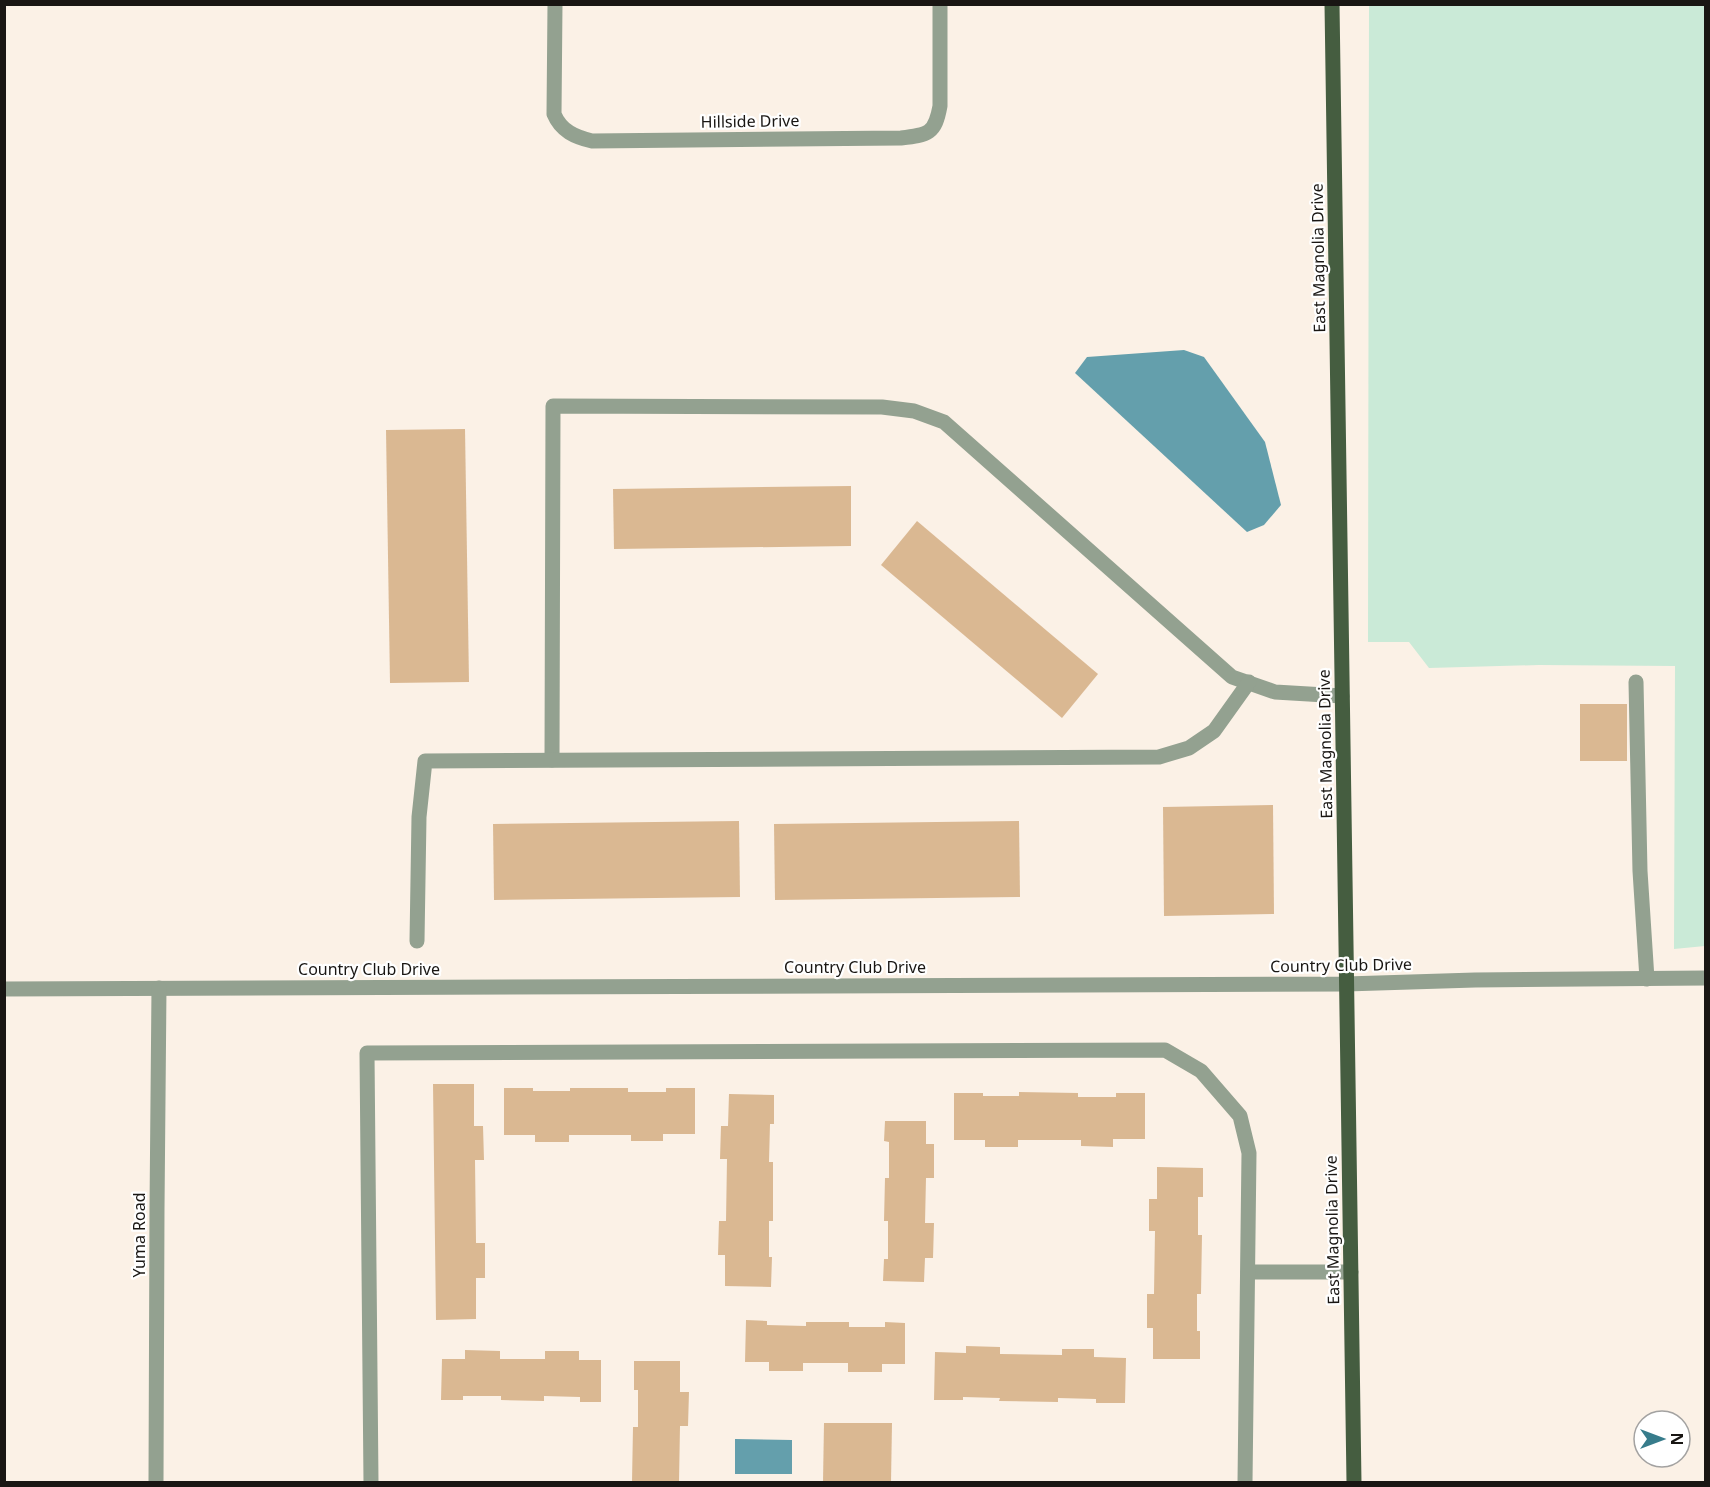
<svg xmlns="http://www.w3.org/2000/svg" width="1710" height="1487" viewBox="0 0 1710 1487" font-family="'Noto Sans',sans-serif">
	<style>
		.green { fill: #caead7 }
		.water { fill: #649fac }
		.building { fill: #dab892 }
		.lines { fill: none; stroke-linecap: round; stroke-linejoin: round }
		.minor { stroke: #93a190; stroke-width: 15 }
		.major { stroke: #455d40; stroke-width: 15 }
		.labels { text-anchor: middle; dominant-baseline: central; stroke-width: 4.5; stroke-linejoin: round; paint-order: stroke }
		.street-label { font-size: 16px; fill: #191613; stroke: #fff }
	</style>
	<rect width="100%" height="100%" fill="#fbf1e6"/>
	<polygon class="green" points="1369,5 1705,5 1705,946 1674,949 1675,666 1539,665 1429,668 1409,642 1368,642"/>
	<g class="water">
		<polygon points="1184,350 1204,357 1265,442 1281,505 1264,525 1247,532 1075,373 1087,357"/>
		<polygon points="735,1439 792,1440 792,1474 735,1474"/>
	</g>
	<g class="building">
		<polygon points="465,429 469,682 390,683 386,430"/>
		<polygon points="851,486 851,546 614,549 613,489"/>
		<polygon points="917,521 1098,674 1062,718 881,565"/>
		<rect x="1580" y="704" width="47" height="57"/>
		<polygon points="1273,805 1274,914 1164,916 1163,807"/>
		<polygon points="739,821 740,897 494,900 493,824"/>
		<polygon points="1019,821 1020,897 775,900 774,824"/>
		<polygon points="433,1084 474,1084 474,1126 483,1126 484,1160 475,1160 476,1243 485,1243 485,1278 476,1278 476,1319 436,1320"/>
		<polygon points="504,1088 533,1088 533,1091 570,1091 570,1088 628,1088 628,1092 666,1092 666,1088 695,1088 695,1134 663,1134 663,1141 631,1141 631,1135 569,1135 569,1142 535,1142 535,1135 504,1135"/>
		<polygon points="1019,1092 1078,1093 1078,1097 1116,1097 1116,1093 1145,1093 1145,1139 1113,1139 1113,1147 1081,1146 1081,1140 1018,1140 1018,1147 985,1147 985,1140 954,1140 954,1093 983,1093 983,1096 1019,1096"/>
		<polygon points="729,1094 774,1095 774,1124 770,1124 769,1162 773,1162 773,1221 769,1221 769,1257 772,1257 771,1287 725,1286 725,1255 718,1255 719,1221 726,1221 727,1159 720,1159 721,1126 728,1126"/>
		<polygon points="885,1121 926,1121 926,1144 934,1144 934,1178 926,1178 925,1223 934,1223 933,1258 925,1258 924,1282 883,1281 884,1259 888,1259 888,1221 884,1221 885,1178 889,1178 889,1142 884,1141"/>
		<polygon points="1157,1167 1203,1168 1203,1197 1198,1197 1198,1235 1202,1235 1201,1294 1197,1294 1197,1331 1200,1331 1200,1359 1153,1359 1153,1328 1147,1328 1147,1294 1154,1294 1155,1231 1149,1231 1149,1199 1157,1199"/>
		<polygon points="746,1320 767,1321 767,1325 806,1326 806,1322 849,1322 849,1327 885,1327 885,1322 905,1323 905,1364 882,1364 882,1372 848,1372 848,1363 803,1363 803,1371 769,1371 769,1362 745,1362"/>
		<polygon points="966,1346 1000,1347 1000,1354 1062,1355 1062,1349 1094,1349 1094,1357 1126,1358 1125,1403 1096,1403 1096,1399 1058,1398 1058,1402 999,1401 1000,1398 963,1397 963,1400 934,1400 935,1352 966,1353"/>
		<polygon points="465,1350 500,1351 500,1359 545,1359 545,1351 579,1351 579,1360 601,1360 601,1402 580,1402 580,1397 544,1396 544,1401 501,1400 501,1396 463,1396 463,1400 441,1400 442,1359 465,1359"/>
		<polygon points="634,1361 680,1361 680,1392 689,1392 688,1426 680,1426 679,1482 632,1482 633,1427 638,1427 638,1390 634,1390"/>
		<polygon points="824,1423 892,1423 891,1482 823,1482"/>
	</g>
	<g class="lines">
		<g class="minor">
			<path d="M555 4 554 114C561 131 575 137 592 141L901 138C928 135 935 134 940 106V4"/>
			<polyline points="1636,682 1640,871 1647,979"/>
			<polyline points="552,760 553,406 882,407 914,411 944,422 1232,677 1275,692 1342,696"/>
			<polyline points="417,941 419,817 425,761 1159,757 1189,748 1214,731 1249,682"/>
			<polyline points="4,989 1346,984 1475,980 1706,978"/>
			<polyline points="1248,1272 1351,1272"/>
			<polyline points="156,1482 157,1209 159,988"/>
			<polyline points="371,1482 367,1053 1165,1050 1201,1071 1240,1116 1249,1153 1245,1482"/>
		</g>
		<polyline class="major" points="1332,4 1354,1482"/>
	</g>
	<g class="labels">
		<g class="street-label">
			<text transform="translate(750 121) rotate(-1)">Hillside Drive</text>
			<text transform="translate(1318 258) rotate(-91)">East Magnolia Drive</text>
			<text transform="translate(1325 744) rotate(-91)">East Magnolia Drive</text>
			<text transform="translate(1341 965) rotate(-1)">Country Club Drive</text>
			<text x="855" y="967">Country Club Drive</text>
			<text x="369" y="969">Country Club Drive</text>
			<text transform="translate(1332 1230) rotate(-91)">East Magnolia Drive</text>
			<text transform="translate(139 1235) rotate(-90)">Yuma Road</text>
		</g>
	</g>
	<rect width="1710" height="1487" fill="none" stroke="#191613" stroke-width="12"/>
	<g transform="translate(1662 1439) rotate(90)"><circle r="28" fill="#ffffff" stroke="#a3a2a1" stroke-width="1.5"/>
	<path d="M0-4.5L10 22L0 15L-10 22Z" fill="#377c8b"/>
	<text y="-9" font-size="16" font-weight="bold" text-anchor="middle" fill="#191613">N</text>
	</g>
</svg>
